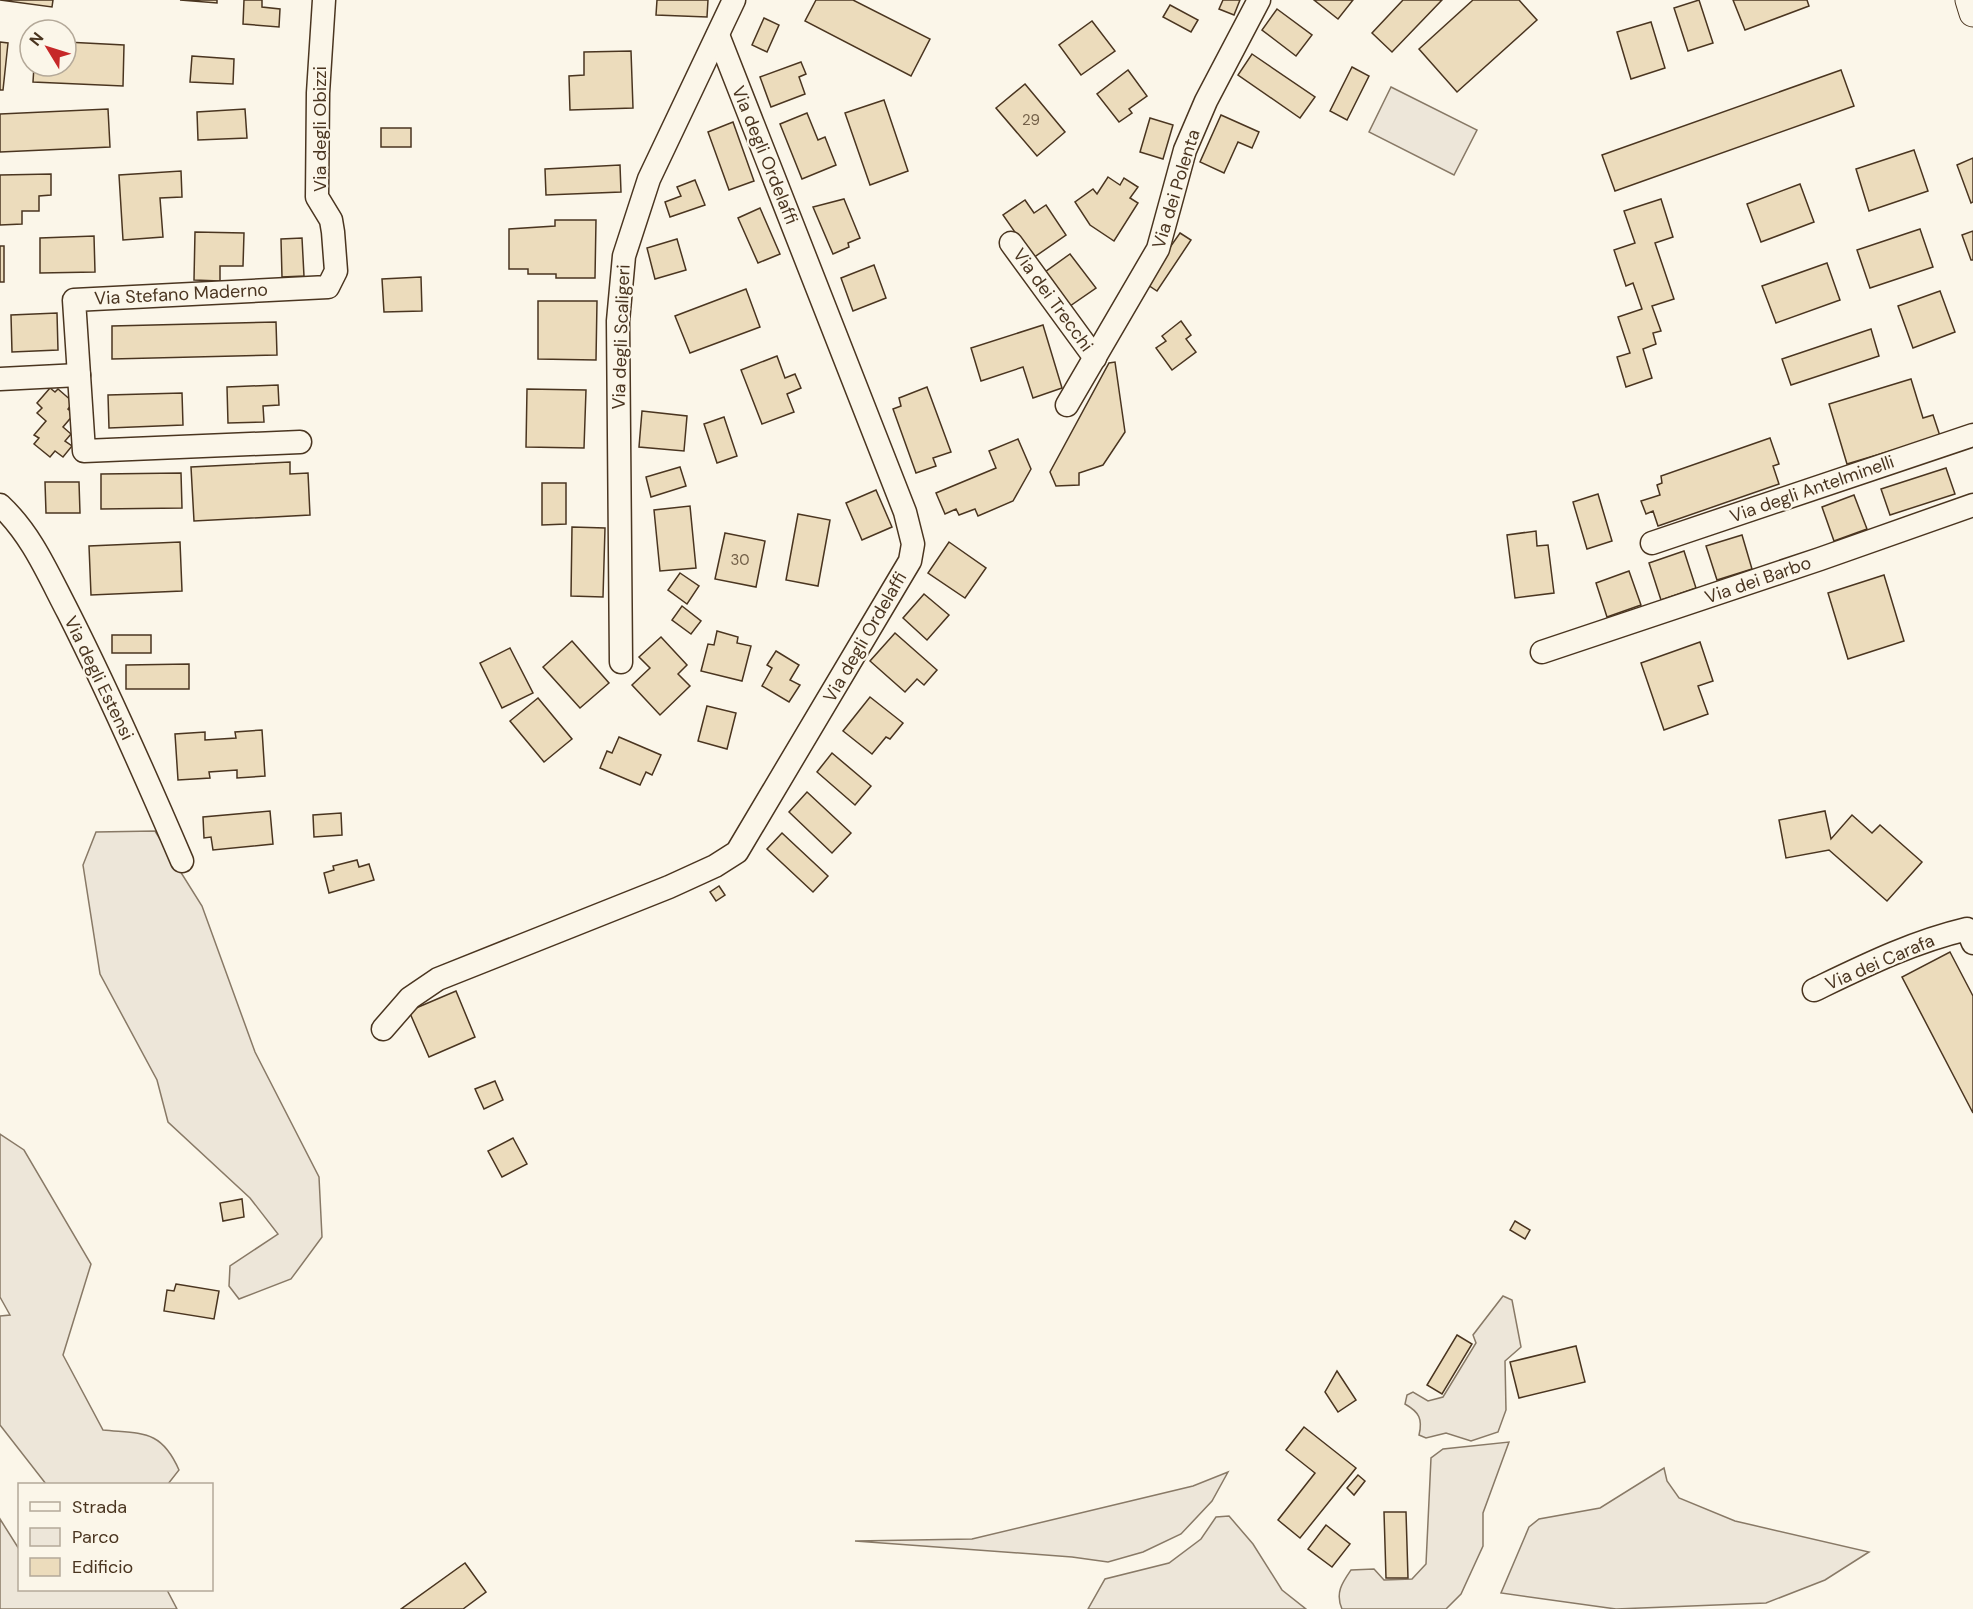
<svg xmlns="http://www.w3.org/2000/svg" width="1973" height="1609" viewBox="0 0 1973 1609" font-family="'DM Sans',sans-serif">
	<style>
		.green { fill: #ede6d9; stroke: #887966; stroke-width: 1.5 }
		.building { fill: #ecdcbc; stroke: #4a3520; stroke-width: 1.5 }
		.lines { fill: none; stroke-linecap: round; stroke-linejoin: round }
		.minor-casing { stroke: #4a3520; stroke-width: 25 }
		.major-casing { stroke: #4a3520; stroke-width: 29 }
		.minor { stroke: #fbf6e9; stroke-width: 22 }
		.major { stroke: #fbf6e9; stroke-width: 27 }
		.labels { text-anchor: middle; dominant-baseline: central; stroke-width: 4.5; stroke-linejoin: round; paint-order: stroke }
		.number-label { font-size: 15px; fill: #725f47 }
		.street-label { font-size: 18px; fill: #4a3520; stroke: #fbf6e9 }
	</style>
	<rect width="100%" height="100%" fill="#fbf6e9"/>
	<g class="green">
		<polygon points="1391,87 1477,130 1454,175 1369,132"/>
		<polygon points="155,831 202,906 255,1052 319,1177 322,1237 291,1279 239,1299 229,1286 230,1266 278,1234 250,1198 168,1122 157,1080 100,974 83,865 96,832"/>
		<path d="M0 1134 24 1150 91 1264 63 1355 103 1430C142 1434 161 1429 179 1470L168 1484H46L0 1425V1316L10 1315 0 1297Z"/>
		<path d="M1503 1296 1512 1300 1521 1347 1505 1361 1506 1410 1498 1432 1471 1441 1446 1433 1426 1438 1419 1435C1423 1419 1419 1412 1405 1404L1407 1395 1413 1392 1428 1401 1443 1397 1476 1343 1473 1335Z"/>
		<path d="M1509 1442 1483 1513V1546L1461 1594 1446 1609H1342C1335 1593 1342 1583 1351 1570L1374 1569 1384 1580 1412 1579 1426 1564 1431 1458 1443 1449Z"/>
		<polygon points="1664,1468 1667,1481 1679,1498 1735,1521 1869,1552 1825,1580 1766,1603 1616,1609 1501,1593 1529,1527 1539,1519 1600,1508"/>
		<polygon points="1228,1472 1212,1501 1181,1534 1143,1552 1108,1562 1072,1557 855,1541 972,1539 1193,1486"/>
		<polygon points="1229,1516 1253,1544 1282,1590 1306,1609 1088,1609 1105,1579 1169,1563 1201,1539 1216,1517"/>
		<polygon points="0,1519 19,1549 20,1590 167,1590 177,1609 0,1609"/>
	</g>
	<g class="building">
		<polygon points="0,0 53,0 52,7"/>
		<polygon points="180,0 217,0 217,3"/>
		<polygon points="244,0 262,0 262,7 280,9 279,27 243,24"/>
		<polygon points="657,0 708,0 707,17 656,15"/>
		<polygon points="816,0 853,0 930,39 911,76 805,21"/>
		<polygon points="1223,0 1240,0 1234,15 1219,9"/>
		<polygon points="1314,0 1353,0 1338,19"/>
		<polygon points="1403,0 1442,0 1392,52 1372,33"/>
		<polygon points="1473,0 1519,0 1537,20 1457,92 1419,49"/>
		<polygon points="1699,0 1713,43 1688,51 1674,8"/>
		<polygon points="1733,0 1807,0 1809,6 1745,30"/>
		<polygon points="1170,5 1198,20 1191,32 1163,17"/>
		<polygon points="1277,9 1312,35 1296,56 1262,30"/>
		<polygon points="764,18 779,25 767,52 752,45"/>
		<polygon points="1092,21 1115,51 1081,75 1059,45"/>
		<polygon points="1651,22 1665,68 1631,79 1617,32"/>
		<polygon points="0,42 8,43 3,90 0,90"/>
		<polygon points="66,42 124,45 123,86 33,82 34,66 66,66"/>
		<polygon points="631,51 633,108 570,110 569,76 584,75 584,52"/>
		<polygon points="1252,54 1315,97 1300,118 1238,75"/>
		<polygon points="192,56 234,59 233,84 190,82"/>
		<polygon points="801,62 806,74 799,77 805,94 771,107 760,77"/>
		<polygon points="1352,67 1369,76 1347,120 1330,111"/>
		<polygon points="1128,70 1147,96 1129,109 1132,113 1119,122 1097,94"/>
		<polygon points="1841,70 1854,106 1615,191 1602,155"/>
		<polygon points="1025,84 1065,132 1037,156 996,108"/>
		<polygon points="884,100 908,171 870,185 845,113"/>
		<polygon points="108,109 110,147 0,152 0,114"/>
		<polygon points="245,109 247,138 198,140 197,112"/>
		<polygon points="807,113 818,140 825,137 836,165 802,179 780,124"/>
		<polygon points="1221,115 1259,132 1252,148 1238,142 1224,173 1200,162"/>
		<polygon points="1150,118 1173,125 1163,159 1140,152"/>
		<polygon points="733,122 754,181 729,190 708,132"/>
		<rect x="381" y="128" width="30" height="19"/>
		<polygon points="1914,150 1928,191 1869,211 1856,169"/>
		<polygon points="1973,158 1973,202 1971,203 1957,165"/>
		<polygon points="620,165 621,192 546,195 545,169"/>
		<polygon points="181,171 182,197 160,198 163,237 123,240 119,175"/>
		<polygon points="51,174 51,195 39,196 39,211 22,211 22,224 0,225 0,175"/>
		<polygon points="1108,177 1120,185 1124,178 1138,187 1130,198 1138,203 1114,241 1090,225 1075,202 1093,189 1097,194"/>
		<polygon points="695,180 705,205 670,217 665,202 681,196 677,187"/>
		<polygon points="1800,184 1814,222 1761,242 1747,204"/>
		<polygon points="844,199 860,238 848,243 849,247 833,254 813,207"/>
		<polygon points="1661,199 1673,237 1655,243 1674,299 1652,306 1661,331 1653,333 1656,344 1643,349 1652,378 1626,387 1617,357 1630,353 1618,317 1642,309 1633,283 1626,286 1614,250 1635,243 1624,211"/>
		<polygon points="1025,200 1034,213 1046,205 1066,235 1033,258 1003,215"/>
		<polygon points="760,208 780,254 758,263 738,218"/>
		<polygon points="555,220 596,220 595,278 556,278 556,274 528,274 528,269 509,269 509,229 555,226"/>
		<polygon points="1920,229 1933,267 1870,288 1857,250"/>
		<polygon points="1973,231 1973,260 1971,260 1962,235"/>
		<polygon points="195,232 244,233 243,266 220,266 220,281 194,280"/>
		<polygon points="1180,233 1191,240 1157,291 1145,283"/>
		<polygon points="94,236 95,272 40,273 40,238"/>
		<polygon points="302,238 304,276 282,277 281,239"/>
		<polygon points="677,239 686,270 655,279 647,248"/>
		<rect x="0" y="246" width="4" height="36"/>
		<polygon points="1070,254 1096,288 1070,306 1045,272"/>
		<polygon points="1827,263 1840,300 1776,323 1762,286"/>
		<polygon points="874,265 886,298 853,311 841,278"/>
		<polygon points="421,277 422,311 384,312 382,279"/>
		<polygon points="746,289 760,327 690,353 675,316"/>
		<polygon points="1940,291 1955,332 1913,348 1898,306"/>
		<polygon points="538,301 597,301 596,360 538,359"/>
		<polygon points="57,313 58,350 12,352 11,315"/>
		<polygon points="1181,321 1191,335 1186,339 1196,352 1172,370 1156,348 1166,341 1162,336"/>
		<polygon points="276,322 277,355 112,359 112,326"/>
		<polygon points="1043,325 1062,388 1033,398 1023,367 981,381 971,348"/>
		<polygon points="1871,329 1879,356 1791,385 1782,359"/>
		<polygon points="777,356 785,378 795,374 801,388 787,394 794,412 762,424 741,370"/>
		<polygon points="1115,362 1125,432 1103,465 1079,473 1079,485 1056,486 1050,472 1109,363"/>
		<polygon points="1911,379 1923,418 1933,415 1940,436 1847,464 1829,404"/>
		<polygon points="278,385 279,405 263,406 264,422 228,423 227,387"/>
		<polygon points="927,387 951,452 933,458 936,466 916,473 893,409 901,406 899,398"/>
		<polygon points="50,388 55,392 58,389 73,402 68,409 74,414 63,427 71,434 65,441 72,446 63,457 55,451 50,457 34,444 39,438 34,435 46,421 37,413 42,408 37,403"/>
		<polygon points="527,389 586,390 584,448 526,447"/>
		<polygon points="182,393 183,425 109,428 108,395"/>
		<polygon points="642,411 687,416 684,451 639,447"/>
		<polygon points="724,417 737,456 717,463 704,424"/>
		<polygon points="1770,438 1779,464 1773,466 1779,484 1658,526 1653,511 1646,514 1641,501 1660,495 1657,485 1662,483 1661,476"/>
		<polygon points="1018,439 1031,469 1013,501 978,516 975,509 959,515 956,509 945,514 936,493 996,468 989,451"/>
		<polygon points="290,462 290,474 308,473 310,515 194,521 191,467"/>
		<polygon points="680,467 686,486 651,497 646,477"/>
		<polygon points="1946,468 1955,494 1890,515 1881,489"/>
		<polygon points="181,473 182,508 101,509 101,474"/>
		<polygon points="45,482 79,482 80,513 46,513"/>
		<polygon points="542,483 566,483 566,524 542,525"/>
		<polygon points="876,490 892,527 862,540 846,503"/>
		<polygon points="1598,494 1612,541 1587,549 1573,502"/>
		<polygon points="1854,495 1867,529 1834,541 1822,507"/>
		<polygon points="690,506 696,568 660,571 654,510"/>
		<polygon points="798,514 830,520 818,586 786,580"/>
		<polygon points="572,527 605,528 603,597 571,596"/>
		<polygon points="1536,531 1537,546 1548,545 1554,593 1515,598 1507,535"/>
		<polygon points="725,533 765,541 756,587 715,579"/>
		<polygon points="1742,535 1752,569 1717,580 1706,546"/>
		<polygon points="180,542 182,591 91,595 89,546"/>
		<polygon points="949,542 986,568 965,598 928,573"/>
		<polygon points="1684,551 1696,588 1661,600 1649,563"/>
		<polygon points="1629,571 1641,605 1607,617 1596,583"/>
		<polygon points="680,573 699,586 687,604 668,590"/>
		<polygon points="1884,575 1904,641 1848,659 1828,593"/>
		<polygon points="924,594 949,615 927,640 903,618"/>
		<polygon points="682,606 701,621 691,634 672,620"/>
		<polygon points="717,631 738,637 737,643 751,646 742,681 701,671 708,644 714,645"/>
		<polygon points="895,633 937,670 924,685 917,679 905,692 870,661"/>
		<rect x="112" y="635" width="39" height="18"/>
		<polygon points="661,637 687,665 678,674 690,686 660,715 632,685 650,668 639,657"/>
		<polygon points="572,641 609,683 580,708 543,667"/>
		<polygon points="1700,642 1713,681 1698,686 1708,714 1664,730 1641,663"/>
		<polygon points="510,648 533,693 502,708 480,663"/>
		<polygon points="776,651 799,665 790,680 800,685 789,702 762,686 772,668 767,665"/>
		<polygon points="189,664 189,689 126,689 126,665"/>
		<polygon points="870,697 903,723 890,739 886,737 872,754 843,731"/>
		<polygon points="538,698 572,739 544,762 510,721"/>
		<polygon points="707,706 736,713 727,749 698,741"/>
		<polygon points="262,730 265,776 237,778 237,770 209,772 210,778 178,780 175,734 205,732 205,740 236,738 235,732"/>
		<polygon points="619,737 661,755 652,775 646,772 640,785 600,768 607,751 612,753"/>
		<polygon points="832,753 871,786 855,805 817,772"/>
		<polygon points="807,792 851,833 832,853 789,812"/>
		<polygon points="270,811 273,844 213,850 211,837 204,838 203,817"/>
		<polygon points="1825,811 1831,839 1852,815 1872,833 1880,825 1922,862 1887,901 1829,850 1786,858 1779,820"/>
		<polygon points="341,813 342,835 314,837 313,815"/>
		<polygon points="782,833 828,876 813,892 767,849"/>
		<polygon points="357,860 359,867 369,864 374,880 329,893 324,873 334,870 333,866"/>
		<polygon points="719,886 725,895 716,901 710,892"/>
		<polygon points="1950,952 1973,996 1973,1113 1902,977"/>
		<polygon points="456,991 475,1037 429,1057 409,1011"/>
		<polygon points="495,1081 503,1100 484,1109 475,1089"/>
		<polygon points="513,1138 527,1164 502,1177 488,1151"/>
		<polygon points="242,1199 244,1217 223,1221 220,1203"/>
		<polygon points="1515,1221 1530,1230 1525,1239 1510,1230"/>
		<polygon points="176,1284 219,1291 214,1319 164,1311 167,1290 174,1291"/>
		<polygon points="1457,1335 1472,1344 1442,1394 1427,1385"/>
		<polygon points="1576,1346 1585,1382 1519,1398 1510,1362"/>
		<polygon points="1337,1371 1356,1400 1338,1412 1325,1392"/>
		<polygon points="1304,1427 1356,1468 1300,1538 1278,1520 1315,1473 1286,1450"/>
		<polygon points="1358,1475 1365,1481 1354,1495 1347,1488"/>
		<polygon points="1384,1512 1406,1512 1408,1578 1386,1578"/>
		<polygon points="1326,1525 1350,1544 1332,1567 1308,1549"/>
		<polygon points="465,1563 486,1592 463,1609 401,1609"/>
	</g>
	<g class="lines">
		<defs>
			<g id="minor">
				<polyline points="1011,243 1095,358"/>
				<polyline points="0,379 79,375"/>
				<polyline points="1067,405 1158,249 1185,150 1206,101 1259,0"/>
				<polyline points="300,442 84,451 74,300 328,287 336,271 333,232 331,220 317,197 318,93 324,0"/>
				<path d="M0 505C32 535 48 574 68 612 109 693 146 777 182 861"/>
				<polyline points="1652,543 1973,435"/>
				<polyline points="1542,652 1820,559 1973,505"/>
				<polyline points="621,662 618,321 624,256 649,179 734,0"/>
				<path d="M1814 990C1864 966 1912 942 1967 929L1973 943"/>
				<polyline points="383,1029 410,998 438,979 669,887 715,866 737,852 910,561 913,544 905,512 718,35"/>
			</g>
			<polyline id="major" points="1969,0 1973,13"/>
		</defs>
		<use href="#minor" class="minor-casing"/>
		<use href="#major" class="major-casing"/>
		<use href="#minor" class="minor"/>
		<use href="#major" class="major"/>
	</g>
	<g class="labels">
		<g class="number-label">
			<text x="1031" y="120">29</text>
			<text x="740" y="560">30</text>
		</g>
		<g class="street-label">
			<text transform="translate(320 129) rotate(-90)">Via degli Obizzi</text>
			<text transform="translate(765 155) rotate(68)">Via degli Ordelaffi</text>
			<text transform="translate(1176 189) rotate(-73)">Via dei Polenta</text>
			<text transform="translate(181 294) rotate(-3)">Via Stefano Maderno</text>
			<text transform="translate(1053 300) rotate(54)">Via dei Trecchi</text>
			<text transform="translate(621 337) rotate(-88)">Via degli Scaligeri</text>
			<text transform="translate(1812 489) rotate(-19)">Via degli Antelminelli</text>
			<text transform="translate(1758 580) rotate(-19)">Via dei Barbo</text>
			<text transform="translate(865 637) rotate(-60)">Via degli Ordelaffi</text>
			<text transform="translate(99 678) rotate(64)">Via degli Estensi</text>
			<text transform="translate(1880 962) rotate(-23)">Via dei Carafa</text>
		</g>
	</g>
	<rect x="18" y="1483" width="195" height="108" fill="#fbf6e9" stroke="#b4a999" stroke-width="1.5"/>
	<rect x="30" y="1502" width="30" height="9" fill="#fbf6e9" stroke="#b4a999" stroke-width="1.5"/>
	<text x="72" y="1513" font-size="18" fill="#4a3520">Strada</text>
	<rect x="30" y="1528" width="30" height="18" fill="#ede6d9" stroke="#b4a999" stroke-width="1.5"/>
	<text x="72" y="1543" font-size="18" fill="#4a3520">Parco</text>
	<rect x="30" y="1558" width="30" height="18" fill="#ecdcbc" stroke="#b4a999" stroke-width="1.5"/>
	<text x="72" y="1573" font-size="18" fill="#4a3520">Edificio</text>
	<g transform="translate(48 48) rotate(308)"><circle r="28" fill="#fbf6e9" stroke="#b4a999" stroke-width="1.5"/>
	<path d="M0-4.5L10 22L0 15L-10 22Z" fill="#c62828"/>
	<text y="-9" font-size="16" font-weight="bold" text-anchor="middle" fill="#4a3520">N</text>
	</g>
</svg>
